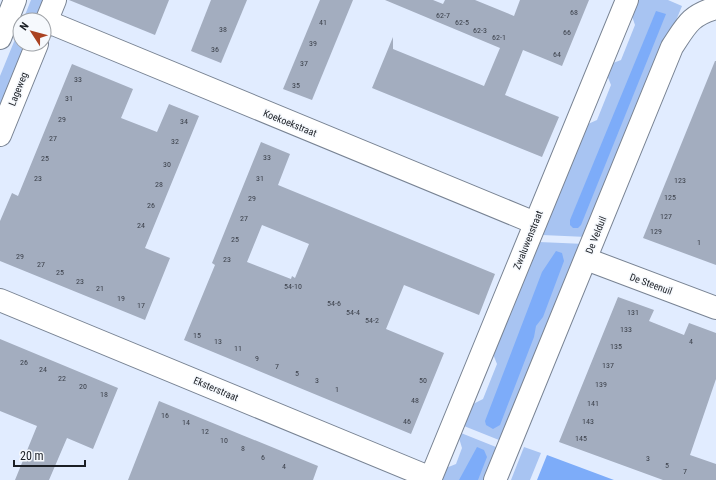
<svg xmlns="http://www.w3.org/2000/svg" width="716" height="480" viewBox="0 0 716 480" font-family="'Roboto Condensed',sans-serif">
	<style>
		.green { fill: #a8c4f2 }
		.water { fill: #7dacf9 }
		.building { fill: #a3adbf; fill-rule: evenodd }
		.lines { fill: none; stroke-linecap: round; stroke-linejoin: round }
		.minor-casing { stroke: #788393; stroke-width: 24 }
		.minor { stroke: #fff; stroke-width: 22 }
		.labels { text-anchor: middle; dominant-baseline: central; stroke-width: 3; stroke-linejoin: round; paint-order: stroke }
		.number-label { font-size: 8px; fill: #3d424c }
		.street-label { font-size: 10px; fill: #1b1f25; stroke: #f6f9fd }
	</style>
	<rect width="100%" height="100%" fill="#e1ecff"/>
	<g class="green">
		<polygon points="31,0 45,0 37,20 23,20"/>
		<polygon points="638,0 668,0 682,6 587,237 542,235 588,124 597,120 611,85 607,75 613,63 621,60 635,25 632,16"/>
		<polygon points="20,27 20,44 27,44 0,110 0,76"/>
		<polygon points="539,242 585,244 504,442 464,426 473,404 483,399 497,364 493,354"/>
		<polygon points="461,433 501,449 488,480 442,480 446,468 456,464 462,448 459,438"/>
		<polygon points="524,447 541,453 530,480 511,480"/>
	</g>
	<g class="water">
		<polygon points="656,11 666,14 581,225 578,228 573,228 570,225 570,220"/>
		<polygon points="556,251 562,253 564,261 543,317 536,326 534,337 500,425 493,429 486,425 485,421 542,272"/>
		<polygon points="477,447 484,450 487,457 478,480 459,480"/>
		<polygon points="547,455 614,480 537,480"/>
	</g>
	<g class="building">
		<polygon points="69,0 169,0 155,35"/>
		<polygon points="211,0 247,0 221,63 191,51"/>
		<polygon points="320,0 353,0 312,100 283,89"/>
		<polygon points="385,0 433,0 443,4 445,0 475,0 514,16 520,0 589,0 562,66 523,50 505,95 559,117 542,157 372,88 393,37 393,49 484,86 500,48"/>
		<polygon points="715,61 716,61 716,265 643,238"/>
		<polygon points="72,64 133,89 121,118 157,132 169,104 199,116 145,248 170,258 145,320 0,261 0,221 12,193 18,196"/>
		<path d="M261 142 290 154 278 185 495 274 479 315 404 285 386 329 444 353 411 434 184 340 215 265 212 263ZM262 225 309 244 295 278 292 276 291 279 247 262Z"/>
		<polygon points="618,297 654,310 649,321 684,335 689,323 716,333 716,379 690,455 716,464 716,480 663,480 559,442"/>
		<polygon points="0,339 118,388 93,449 67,438 49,480 15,480 37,426 0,411"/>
		<polygon points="159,401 318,466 313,480 128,480"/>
	</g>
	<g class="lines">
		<defs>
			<g id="minor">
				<polyline points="46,21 535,223"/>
				<polyline points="44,27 55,0"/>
				<polyline points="0,38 15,0"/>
				<polyline points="0,135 37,44"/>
				<polyline points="586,259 716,308"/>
				<polyline points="0,300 431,478"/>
				<polyline points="430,480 627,0"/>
				<path d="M495 480 672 47C686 26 690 15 716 8"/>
			</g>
		</defs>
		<use href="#minor" class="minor-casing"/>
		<use href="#minor" class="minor"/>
	</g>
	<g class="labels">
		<g class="number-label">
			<text x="574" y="12">68</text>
			<text x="443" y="15">62-7</text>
			<text x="323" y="22">41</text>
			<text x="462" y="22">62-5</text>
			<text x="223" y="29">38</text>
			<text x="480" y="30">62-3</text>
			<text x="567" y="32">66</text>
			<text x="499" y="37">62-1</text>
			<text x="313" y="43">39</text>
			<text x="215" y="49">36</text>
			<text x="557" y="54">64</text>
			<text x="304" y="63">37</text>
			<text x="78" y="79">33</text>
			<text x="296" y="85">35</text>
			<text x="69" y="98">31</text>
			<text x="62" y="119">29</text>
			<text x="184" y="121">34</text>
			<text x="53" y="138">27</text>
			<text x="175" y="141">32</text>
			<text x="267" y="157">33</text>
			<text x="45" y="158">25</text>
			<text x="167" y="164">30</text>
			<text x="38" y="178">23</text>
			<text x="260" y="178">31</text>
			<text x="680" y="180">123</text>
			<text x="159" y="184">28</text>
			<text x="670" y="197">125</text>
			<text x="252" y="198">29</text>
			<text x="151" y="205">26</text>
			<text x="666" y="216">127</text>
			<text x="244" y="218">27</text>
			<text x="141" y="225">24</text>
			<text x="656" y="231">129</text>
			<text x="235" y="239">25</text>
			<text x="699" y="242">1</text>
			<text x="20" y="256">29</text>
			<text x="227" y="259">23</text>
			<text x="41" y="264">27</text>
			<text x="60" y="272">25</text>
			<text x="80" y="281">23</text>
			<text x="293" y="286">54-10</text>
			<text x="100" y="288">21</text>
			<text x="121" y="298">19</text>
			<text x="334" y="303">54-6</text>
			<text x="141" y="305">17</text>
			<text x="353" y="312">54-4</text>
			<text x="633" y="312">131</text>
			<text x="372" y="320">54-2</text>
			<text x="626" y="329">133</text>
			<text x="197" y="335">15</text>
			<text x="218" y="341">13</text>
			<text x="691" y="341">4</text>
			<text x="616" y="346">135</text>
			<text x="238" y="348">11</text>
			<text x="257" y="358">9</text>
			<text x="24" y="362">26</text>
			<text x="608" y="365">137</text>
			<text x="277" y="366">7</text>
			<text x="43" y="369">24</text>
			<text x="297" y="373">5</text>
			<text x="62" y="378">22</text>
			<text x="317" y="380">3</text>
			<text x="423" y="380">50</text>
			<text x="601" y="384">139</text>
			<text x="83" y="386">20</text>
			<text x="337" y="389">1</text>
			<text x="104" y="394">18</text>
			<text x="415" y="400">48</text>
			<text x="593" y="403">141</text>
			<text x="165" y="415">16</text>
			<text x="407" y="421">46</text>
			<text x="588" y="421">143</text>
			<text x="186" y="422">14</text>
			<text x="205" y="431">12</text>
			<text x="581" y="438">145</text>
			<text x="224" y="440">10</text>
			<text x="243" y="448">8</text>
			<text x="263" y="457">6</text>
			<text x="648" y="458">3</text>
			<text x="667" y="465">5</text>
			<text x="284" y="466">4</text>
			<text x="685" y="471">7</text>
		</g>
		<g class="street-label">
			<text transform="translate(18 89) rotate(-68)">Lageweg</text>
			<text transform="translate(290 123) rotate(22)">Koekoekstraat</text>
			<text transform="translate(596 235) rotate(-68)">De Velduil</text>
			<text transform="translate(528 240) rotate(-68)">Zwaluwenstraat</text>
			<text transform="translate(651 284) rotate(20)">De Steenuil</text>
			<text transform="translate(216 389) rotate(23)">Eksterstraat</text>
		</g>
	</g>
	<g transform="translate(32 32) rotate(306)"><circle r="19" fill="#f6f9fd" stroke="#9ea2a7"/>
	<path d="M0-3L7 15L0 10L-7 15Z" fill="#aa4221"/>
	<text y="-6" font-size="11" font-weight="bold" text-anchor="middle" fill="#1b1f25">N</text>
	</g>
	<path d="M14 460v6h71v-6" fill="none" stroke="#1b1f25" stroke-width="2"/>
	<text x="20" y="460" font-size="12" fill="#1b1f25" stroke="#f6f9fd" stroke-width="3" paint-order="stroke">20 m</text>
</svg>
